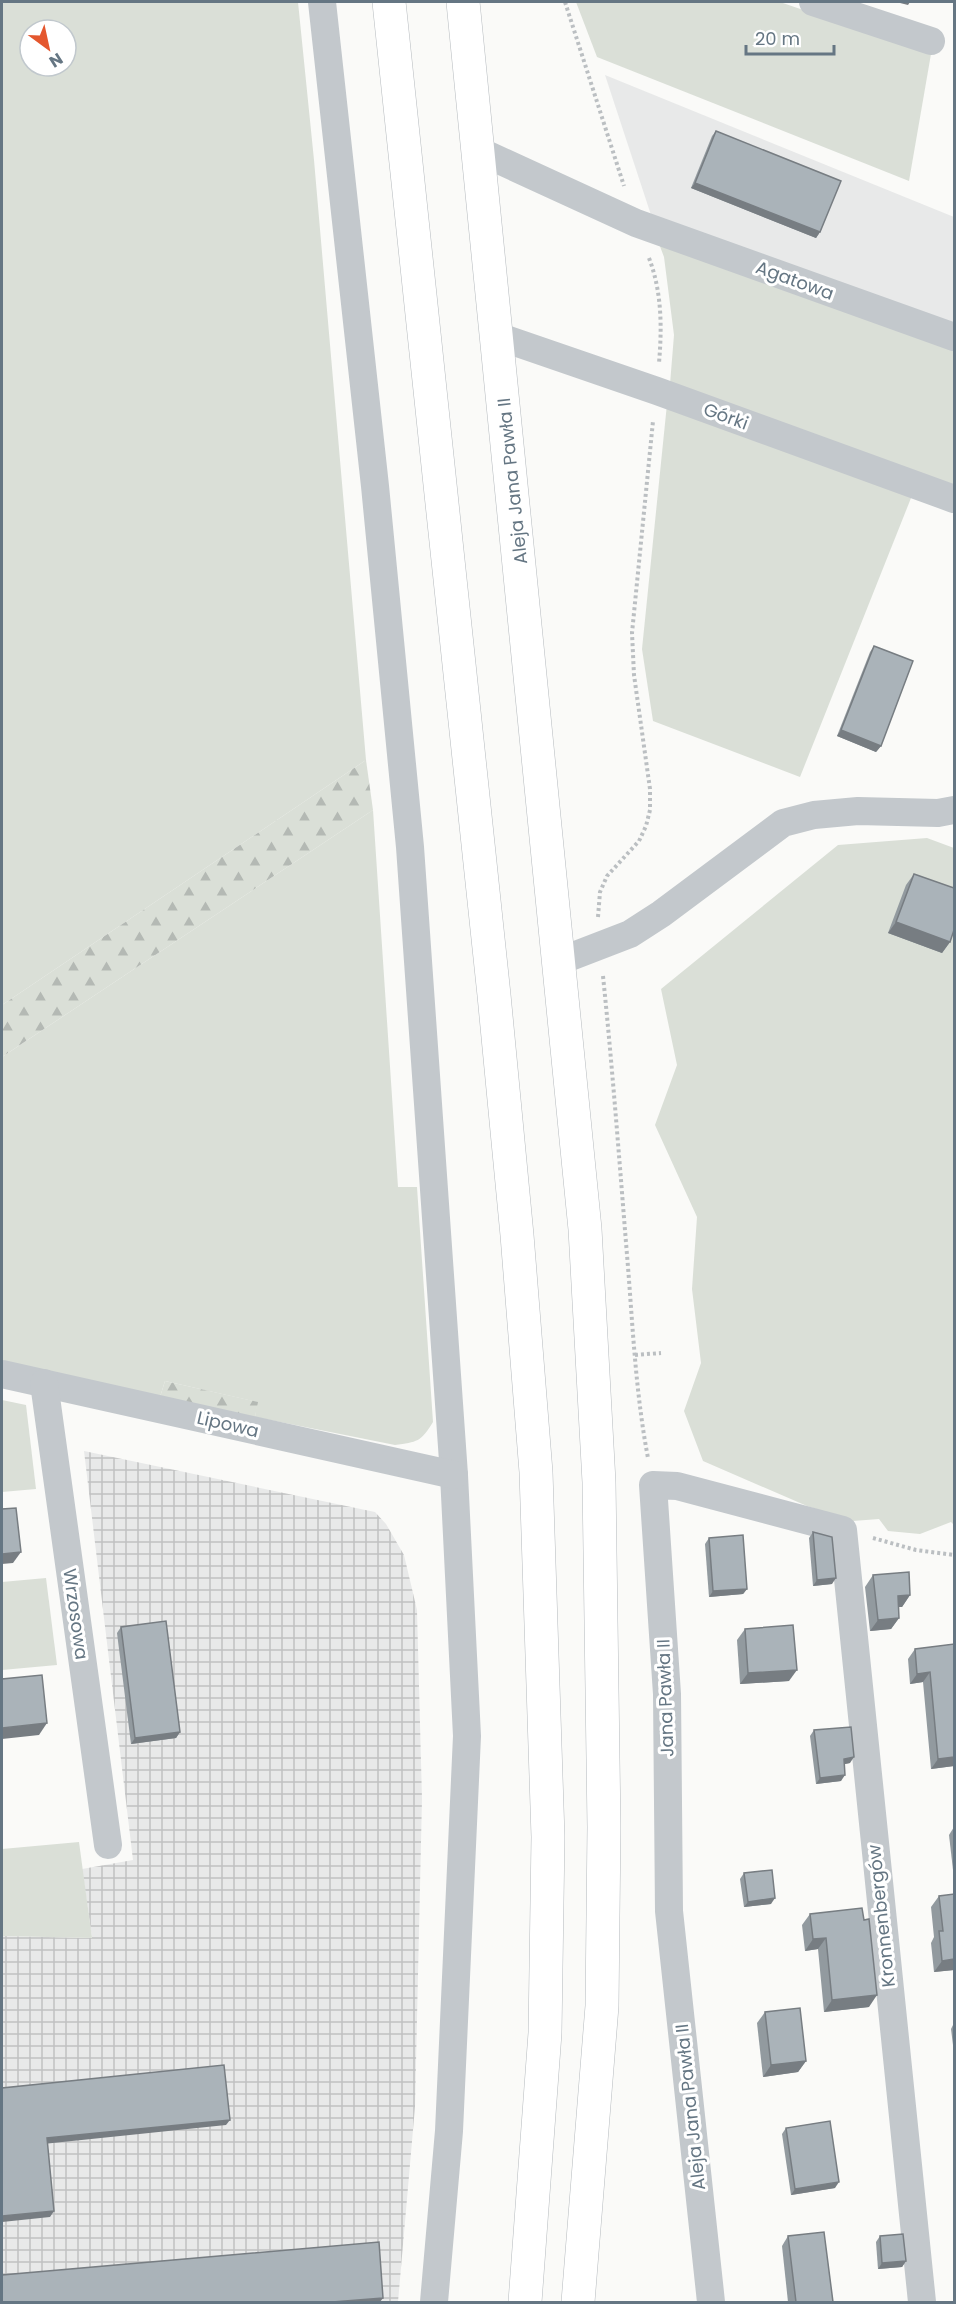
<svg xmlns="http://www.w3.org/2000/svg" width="956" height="2304" viewBox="0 0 956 2304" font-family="Poppins,sans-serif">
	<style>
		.built { fill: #e8e9e9 }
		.industrial { fill: url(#industrial-grid) }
		.green { fill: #dadfd7; fill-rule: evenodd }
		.forest { fill: url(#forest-firs) }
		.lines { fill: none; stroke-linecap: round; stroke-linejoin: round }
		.major-casing { stroke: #b5babe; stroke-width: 34 }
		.path { stroke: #bbbfc2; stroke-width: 4; stroke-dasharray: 3 3; stroke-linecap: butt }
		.minor { stroke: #c3c8cc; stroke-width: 28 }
		.major { stroke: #fff; stroke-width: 33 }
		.wall { fill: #929a9f }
		.shaded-wall { fill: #777d82 }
		.building { fill: #aab3b9; stroke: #777d82; stroke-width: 1.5 }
		.labels { text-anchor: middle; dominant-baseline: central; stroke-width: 6; stroke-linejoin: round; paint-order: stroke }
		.street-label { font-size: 18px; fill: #657683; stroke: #fff }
	</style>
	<defs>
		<pattern id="industrial-grid" width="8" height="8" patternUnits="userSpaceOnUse" patternTransform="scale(1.5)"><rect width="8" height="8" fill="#e8e9e9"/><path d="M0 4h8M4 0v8" fill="none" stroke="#c0c1c2"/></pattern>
		<pattern id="forest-firs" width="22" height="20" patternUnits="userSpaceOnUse" patternTransform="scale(1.5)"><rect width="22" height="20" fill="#dadfd7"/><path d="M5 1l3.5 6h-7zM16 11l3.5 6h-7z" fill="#b4b9b4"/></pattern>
	</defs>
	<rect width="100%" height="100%" fill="#fafaf8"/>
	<polygon class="built" points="605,75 954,217 954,329 652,218"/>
	<polygon class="industrial" points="84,1451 375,1512 386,1524 404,1555 417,1610 422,1799 415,2107 398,2302 2,2302 2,1936 92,1938 82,1869 133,1860"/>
	<g class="green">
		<path d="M2 2H298L314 160 366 760 2 1005ZM30 30H66V66H30Z"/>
		<polygon points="576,2 780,2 931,54 909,181 597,57"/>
		<polygon points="658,241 954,347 954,487 670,384 674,335 664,257"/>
		<polygon points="667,404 913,493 800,777 653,721 642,649"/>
		<path d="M373 810 398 1187H417L433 1422C421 1442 417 1442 395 1445L255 1417 257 1402 165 1381 160 1397 2 1363V1057Z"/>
		<polygon points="927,838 954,848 954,1525 951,1522 920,1534 888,1531 879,1519 853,1521 807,1506 703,1461 684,1411 701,1363 692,1289 697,1217 655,1125 677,1065 661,989 838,845"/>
		<polygon points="2,1400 26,1405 36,1489 2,1492"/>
		<polygon points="46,1578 57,1665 2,1670 2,1582"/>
		<polygon points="79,1842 92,1938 2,1936 2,1849"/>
	</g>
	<g class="forest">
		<polygon points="366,760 373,810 2,1057 2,1005"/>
		<polygon points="165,1381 258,1402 255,1417 160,1397"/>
	</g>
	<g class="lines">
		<defs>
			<g id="major">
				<polyline points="389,2 494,995 517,1235 536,1472 548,1837 545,2033 525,2302"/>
				<polyline points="463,2 585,1229 599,1482 604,1827 602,2006 578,2302"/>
			</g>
		</defs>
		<use href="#major" class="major-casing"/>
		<g class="path">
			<polyline points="565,2 624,186"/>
			<path d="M649 258C662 292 662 328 659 363"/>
			<polyline points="598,917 600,892 607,876 639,841 646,826 650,810 650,789 634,675 632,633 653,421"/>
			<path d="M603 976C613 1073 620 1170 628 1267 633 1331 636 1395 648 1458"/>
			<polyline points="635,1355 661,1353"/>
			<polyline points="873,1538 916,1550 954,1555"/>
		</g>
		<g class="minor">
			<polyline points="322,2 375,486 410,847 454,1475 467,1736 449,2131 434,2302"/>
			<polyline points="813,2 931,41"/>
			<polyline points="477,150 636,223 954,337"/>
			<polyline points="497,336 657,391 954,499"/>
			<polyline points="560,961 630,934 661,914 783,823 814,815 858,811 938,813 954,810"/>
			<polyline points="2,1374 454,1475"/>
			<polyline points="44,1383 108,1845"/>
			<polyline points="711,2302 669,1911 667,1694 653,1485 677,1486 843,1530 922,2302"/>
		</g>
		<use href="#major" class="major"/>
	</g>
	<g class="wall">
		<polygon points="716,131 820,232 816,238 691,188 712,136"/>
		<polygon points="874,646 881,746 876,752 837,736 870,652"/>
		<polygon points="914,874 950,942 942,953 888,933 906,885"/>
		<polygon points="813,1532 832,1584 813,1586 809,1538"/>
		<polygon points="709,1538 747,1589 743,1594 709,1597 705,1544"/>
		<polygon points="873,1575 910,1595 902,1607 898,1607 899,1618 891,1629 870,1631 865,1587"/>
		<polygon points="121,1627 180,1732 176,1738 131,1744 117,1633"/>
		<polygon points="745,1629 789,1681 740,1684 737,1640"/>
		<polygon points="954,1644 954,1766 931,1769 923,1682 910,1684 908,1659 915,1649"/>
		<polygon points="814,1730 850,1763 844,1764 841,1781 816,1784 810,1736"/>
		<polygon points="954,1827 954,1870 953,1870 949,1835"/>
		<polygon points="744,1873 771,1904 744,1907 740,1879"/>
		<polygon points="939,1896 954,1970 934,1972 931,1943 934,1937 931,1907"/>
		<polygon points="810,1914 864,1920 869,2007 824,2012 818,1949 805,1951 802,1925"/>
		<polygon points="765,2012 806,2061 798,2072 763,2077 757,2023"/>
		<polygon points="954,2023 954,2053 951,2029"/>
		<polygon points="786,2128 835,2188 791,2195 782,2134"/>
		<polygon points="788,2236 833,2302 788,2302 782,2246"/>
		<polygon points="880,2236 906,2261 902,2267 878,2269 876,2242"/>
	</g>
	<g class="shaded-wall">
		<polygon points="896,2 910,2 908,5"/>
		<polygon points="695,183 820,232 816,238 691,188"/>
		<polygon points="841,730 881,746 876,752 837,736"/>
		<polygon points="896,922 950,942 942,953 888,933"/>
		<polygon points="21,1552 13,1563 2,1564 2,1554"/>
		<polygon points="836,1578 832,1584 813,1586 817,1580"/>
		<polygon points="747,1589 743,1594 709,1597 713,1591"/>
		<polygon points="910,1595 902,1607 890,1607 898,1596"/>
		<polygon points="899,1618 891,1629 870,1631 878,1620"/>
		<polygon points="797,1670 789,1681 740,1684 748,1673"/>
		<polygon points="930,1672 923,1682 910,1684 917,1674"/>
		<polygon points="47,1723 39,1735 2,1739 2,1728"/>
		<polygon points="180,1732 176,1738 131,1744 135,1738"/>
		<polygon points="854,1757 850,1763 840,1765 844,1759"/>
		<polygon points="954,1757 954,1766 931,1769 938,1759"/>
		<polygon points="845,1775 841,1781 816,1784 820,1778"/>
		<polygon points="775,1898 771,1904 744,1907 748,1902"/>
		<polygon points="826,1938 818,1949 805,1951 813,1939"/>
		<polygon points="954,1959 954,1970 934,1972 942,1961"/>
		<polygon points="877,1995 869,2007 824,2012 832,2000"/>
		<polygon points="806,2061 798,2072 763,2077 771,2065"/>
		<polygon points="230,2120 226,2125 43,2144 47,2138"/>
		<polygon points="839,2182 835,2188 791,2195 795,2189"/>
		<polygon points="54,2211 50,2217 2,2222 2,2216"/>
		<polygon points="906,2261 902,2267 878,2269 882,2263"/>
		<polygon points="383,2298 380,2302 332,2302"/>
	</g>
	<g class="building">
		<polygon points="716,131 841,181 820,232 695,183"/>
		<polygon points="874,646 913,661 881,746 841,730"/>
		<polygon points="914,874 954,888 954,930 950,942 896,922"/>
		<polygon points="16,1508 21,1552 2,1554 2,1509"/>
		<polygon points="813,1532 832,1537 836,1578 817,1580"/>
		<polygon points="743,1535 747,1589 713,1591 709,1538"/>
		<polygon points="909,1572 910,1595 898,1596 899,1618 878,1620 873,1575"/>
		<polygon points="166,1621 180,1732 135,1738 121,1627"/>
		<polygon points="793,1625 797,1670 748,1673 745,1629"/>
		<polygon points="954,1644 954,1757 938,1759 930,1672 917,1674 915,1649"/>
		<polygon points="42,1675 47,1723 2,1728 2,1679"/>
		<polygon points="851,1727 854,1757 844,1759 845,1775 820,1778 814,1730"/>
		<polygon points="772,1870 775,1898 748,1902 744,1873"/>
		<polygon points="954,1894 954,1959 942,1961 939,1931 943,1931 939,1896"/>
		<polygon points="862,1908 864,1920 869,1919 877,1995 832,2000 826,1938 813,1939 810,1914"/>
		<polygon points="800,2008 806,2061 771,2065 765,2012"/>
		<polygon points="224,2065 230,2120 47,2138 54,2211 2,2216 2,2088"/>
		<polygon points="830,2121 839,2182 795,2189 786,2128"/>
		<polygon points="824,2232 833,2302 796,2302 788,2236"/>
		<polygon points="903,2234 906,2261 882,2263 880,2236"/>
		<polygon points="379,2242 383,2298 332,2302 2,2302 2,2275"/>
	</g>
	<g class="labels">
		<g class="street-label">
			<text transform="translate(795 280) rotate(20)">Agatowa</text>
			<text transform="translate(726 416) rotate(20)">Górki</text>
			<text transform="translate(512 481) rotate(-96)">Aleja Jana Pawła II</text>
			<text transform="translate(228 1424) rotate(13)">Lipowa</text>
			<text transform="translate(76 1614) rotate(82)">Wrzosowa</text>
			<text transform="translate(665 1698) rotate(-92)">Jana Pawła II</text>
			<text transform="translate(881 1916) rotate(-96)">Kronnenbergów</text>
			<text transform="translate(690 2107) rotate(-96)">Aleja Jana Pawła II</text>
		</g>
	</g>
	<rect width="956" height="2304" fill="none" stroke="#657683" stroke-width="6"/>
	<g transform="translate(48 48) rotate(147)"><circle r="28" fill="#ffffff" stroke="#c1c8cd" stroke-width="1.5"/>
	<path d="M0-4.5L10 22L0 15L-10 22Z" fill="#e4572e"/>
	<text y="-9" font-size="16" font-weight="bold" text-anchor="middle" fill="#657683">N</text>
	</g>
	<path d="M746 45v9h88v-9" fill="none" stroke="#657683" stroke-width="3"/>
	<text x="755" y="45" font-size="18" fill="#657683" stroke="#ffffff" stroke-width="4.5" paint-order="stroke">20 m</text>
</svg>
